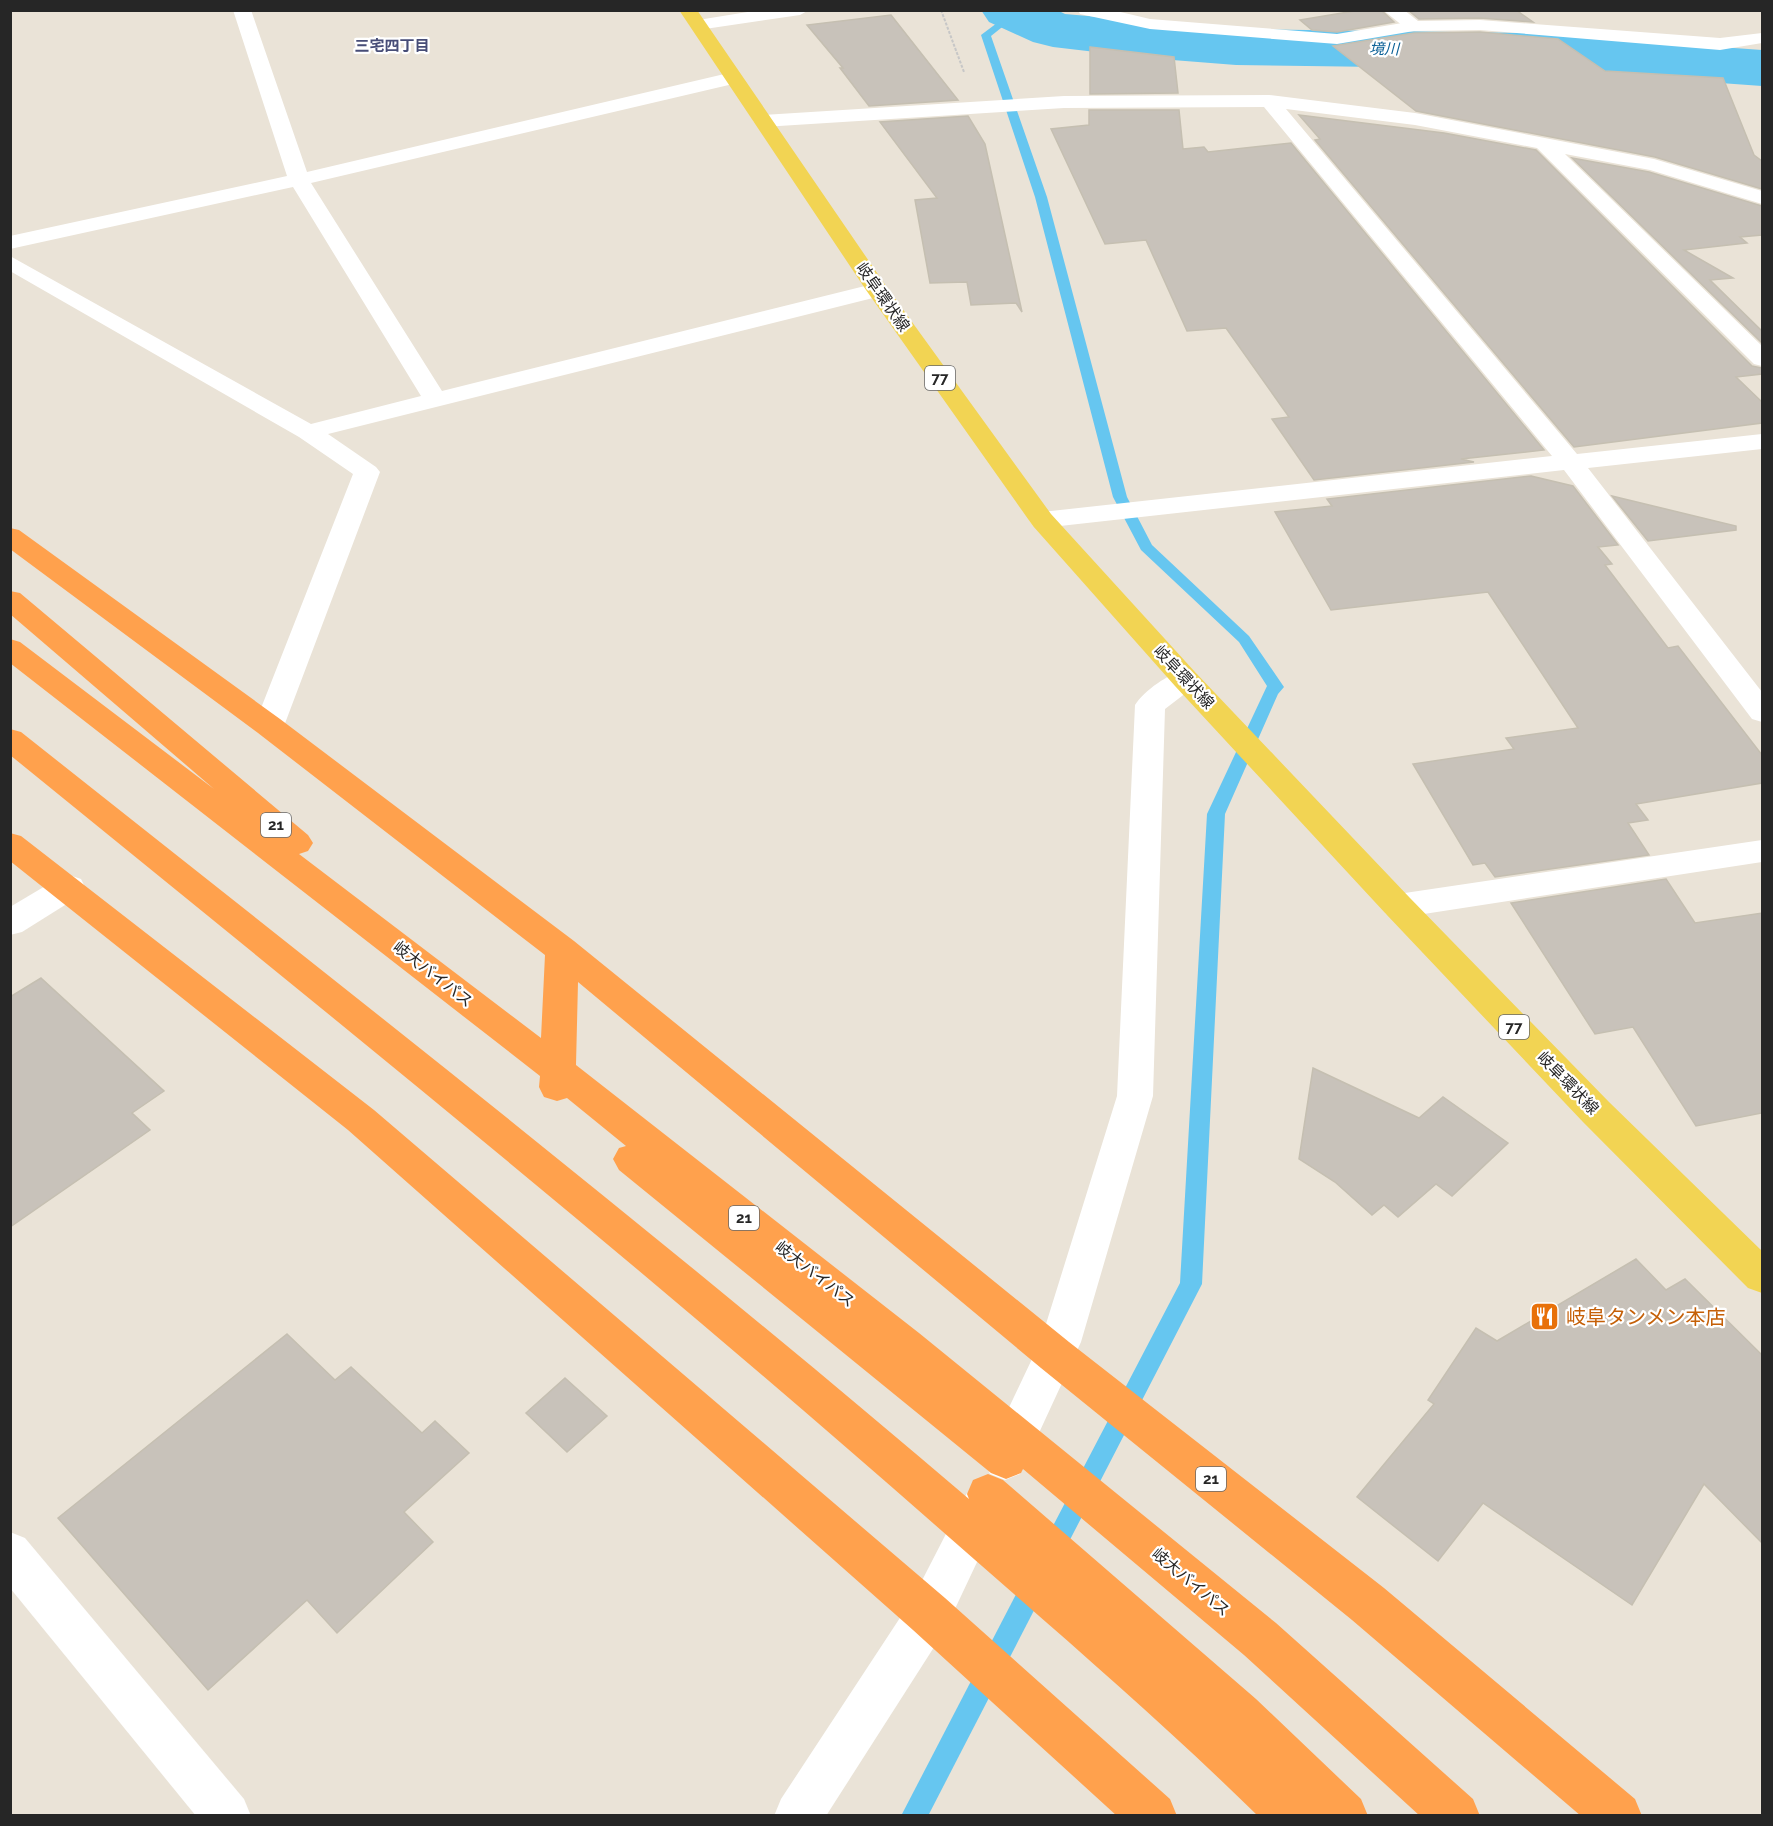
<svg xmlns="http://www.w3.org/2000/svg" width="1773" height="1826" viewBox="0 0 1773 1826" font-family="Raleway,'Noto Sans JP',sans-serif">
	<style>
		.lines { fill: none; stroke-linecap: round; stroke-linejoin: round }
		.stream { fill: #66c6f0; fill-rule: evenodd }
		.river { fill: #66c6f0; fill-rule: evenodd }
		.building { fill: #c8c2ba; stroke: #c5bfb1; stroke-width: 1.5 }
		.path { stroke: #c7c7c7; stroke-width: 2; stroke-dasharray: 3 1.5; stroke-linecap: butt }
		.lane { fill: #fff; fill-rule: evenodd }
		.street { fill: #fff; fill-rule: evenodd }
		.secondary { fill: #fff; fill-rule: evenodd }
		.primary { fill: #f2d453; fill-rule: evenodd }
		.highway { fill: #ffa14d; fill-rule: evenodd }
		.labels { text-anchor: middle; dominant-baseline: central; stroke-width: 4.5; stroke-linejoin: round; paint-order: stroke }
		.far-neighbourhood-label { font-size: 15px; font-weight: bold; fill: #474d77; stroke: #fff }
		.far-water-label { font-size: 15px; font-style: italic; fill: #0b6096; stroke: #fff }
		.shield { fill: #fff; stroke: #676767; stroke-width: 1.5 }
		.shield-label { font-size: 15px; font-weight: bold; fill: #262626 }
		.street-label { font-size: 16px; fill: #262626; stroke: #fff }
		.near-food-label { font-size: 20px; fill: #c56008; stroke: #fff; text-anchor: start }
	</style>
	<rect width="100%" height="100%" fill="#eae3d7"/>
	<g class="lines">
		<g class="stream">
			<polygon points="1013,11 1018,14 1016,16 991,36 1047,197 1127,497 1152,545 1249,636 1284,687 1278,694 1225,814 1202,1284 1059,1561 1051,1565 1043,1561 1039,1553 1043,1545 1180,1283 1207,814 1267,686 1239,642 1141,550 1113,497 1035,197 981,35"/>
			<polygon points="1035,1571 1044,1575 1047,1583 1044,1591 928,1816 901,1816 1026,1575"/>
		</g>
		<polygon class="river" points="981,10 1057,10 1065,14 1236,29 1526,33 1762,50 1762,86 1526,69 1236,65 1147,58 1053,47 1033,42 989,22"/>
	</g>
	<g class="building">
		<polygon points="1360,10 1381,10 1394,22 1337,32 1312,30 1300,20"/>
		<polygon points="1408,10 1516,10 1533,22 1480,18 1419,19"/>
		<polygon points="891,15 958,100 869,106 840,68 843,68 807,25"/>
		<polygon points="1480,32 1558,39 1605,71 1723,78 1754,155 1762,161 1762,189 1655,157 1416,111 1333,46 1414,33"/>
		<polygon points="1090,47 1174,57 1178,93 1090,94"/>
		<polygon points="1089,110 1179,110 1183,149 1204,147 1208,152 1291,143 1544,450 1461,459 1474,462 1314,480 1272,419 1289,417 1226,328 1187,331 1146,240 1105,244 1051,129 1089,125"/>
		<polygon points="1299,115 1444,133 1536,150 1752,366 1762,368 1762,374 1736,377 1762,402 1762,423 1574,447 1315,140 1320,139"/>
		<polygon points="968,116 985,144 1022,312 1016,303 971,305 967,282 930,283 915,200 937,198 880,122"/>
		<polygon points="1572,158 1649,172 1762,206 1762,235 1740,237 1747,243 1684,250 1733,278 1710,280 1762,331 1762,343"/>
		<polygon points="1531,476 1573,486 1618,545 1598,547 1612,564 1605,565 1668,648 1678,646 1762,755 1762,783 1636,804 1648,820 1628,823 1649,855 1495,877 1485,863 1473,865 1413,764 1514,749 1506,738 1578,728 1488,592 1331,610 1275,512 1332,506 1327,499"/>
		<polygon points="1612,496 1736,526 1736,530 1648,541"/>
		<polygon points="1666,879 1695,923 1762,913 1762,1113 1696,1126 1633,1027 1595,1034 1511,903"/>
		<polygon points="41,978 164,1091 132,1113 150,1130 10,1227 10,997"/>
		<polygon points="1313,1068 1419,1118 1443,1097 1508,1143 1452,1196 1436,1184 1398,1217 1384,1205 1372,1215 1335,1182 1299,1159"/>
		<polygon points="1636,1259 1666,1290 1685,1279 1762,1355 1762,1543 1704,1484 1632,1605 1483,1503 1438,1561 1357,1497 1434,1404 1428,1400 1476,1328 1497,1341"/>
		<polygon points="287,1334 335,1380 351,1367 422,1433 435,1421 469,1453 404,1512 433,1542 337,1633 307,1600 208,1690 58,1518"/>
		<polygon points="565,1378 607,1416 567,1452 526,1413"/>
	</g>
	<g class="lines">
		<polyline class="path" points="941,10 964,72"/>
		<polygon class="lane" points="1078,10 1112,10 1150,19 1337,34 1414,21 1423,26 1414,31 1337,44 1150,29 1080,14"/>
		<g class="street">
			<polygon points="233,10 251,10 307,172 733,72 742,78 733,84 311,183 442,391 877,283 885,285 888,290 885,295 328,434 376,467 380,472 284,726 280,733 269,736 258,733 254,726 353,474 299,437 10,271 10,256 311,424 421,396 293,187 10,249 10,236 287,176"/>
			<polygon points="760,10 809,10 800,15 698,30 689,25 698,20"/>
			<polygon points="1383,10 1404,10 1418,21 1480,20 1720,38 1762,33 1762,43 1720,50 1480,30 1414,31 1408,30"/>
			<polygon points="1269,95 1415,113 1654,159 1762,191 1762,204 1650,170 1565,154 1762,346 1762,366 1754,364 1537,148 1415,125 1286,109 1577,454 1762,434 1762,449 1588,468 1762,692 1762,722 1752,719 1564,470 1042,528 1033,526 1029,520 1033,514 1042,512 1552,456 1264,107 1064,108 763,127 753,121 763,115 1064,96"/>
			<polygon points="1762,840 1762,862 1398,918 1386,914 1382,906 1386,898 1398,894"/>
			<polygon points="69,875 81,879 85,887 81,895 22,932 10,935 10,907 57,879"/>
			<polygon points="10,1532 25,1538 244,1799 251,1816 196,1816 10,1588"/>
		</g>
		<g class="secondary">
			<path d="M1185 670 1195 672 1200 679 1195 686 1165 709 1153 1096 1081 1342 1020 1474 1005 1480 990 1474 984 1460 1041 1340 1117 1096 1135 705C1145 690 1168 674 1185 670Z"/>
			<polygon points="982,1487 997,1493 1003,1507 945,1630 826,1816 774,1816 781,1799 913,1598 967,1493"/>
		</g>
		<polygon class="primary" points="679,10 697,10 886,286 1051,514 1195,672 1410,898 1609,1102 1762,1251 1762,1293 1748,1288 1583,1122 1386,914 1175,686 1033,526 866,290"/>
		<g class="highway">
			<polygon points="10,528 19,530 280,719 574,941 1069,1342 1384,1588 1635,1799 1642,1816 1581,1816 1352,1620 1041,1368 578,982 576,1065 919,1333 1276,1623 1473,1799 1480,1816 1420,1816 1244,1655 1023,1469 1021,1473 1006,1479 991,1473 619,1170 613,1159 619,1148 626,1146 567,1098 557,1101 544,1097 539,1087 540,1076 10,663 10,639 20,642 214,789 10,614 10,591 20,593 308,835 313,843 308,851 299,854 541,1038 545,955 258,733 10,549"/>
			<path d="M10 729 21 732C339 984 660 1235 969 1499L967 1494 973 1480 988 1474 1003 1480 1256 1699 1361 1799 1368 1816H1258C1154 1714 1043 1620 934 1524 633 1259 321 1008 10 755Z"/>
			<polygon points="10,833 21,836 374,1110 945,1598 1170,1799 1177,1816 1117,1816 913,1630 348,1130 10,861"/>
		</g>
	</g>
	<defs>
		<symbol id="restaurant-square" viewBox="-11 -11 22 22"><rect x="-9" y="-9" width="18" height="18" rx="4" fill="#e8710a" stroke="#fff"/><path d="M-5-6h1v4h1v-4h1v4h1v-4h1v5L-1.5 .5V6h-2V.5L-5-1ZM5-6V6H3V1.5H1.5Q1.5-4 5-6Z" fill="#fff"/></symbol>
	</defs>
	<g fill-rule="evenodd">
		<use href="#restaurant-square" x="1528" y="1300" width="33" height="33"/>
	</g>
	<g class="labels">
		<g class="far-neighbourhood-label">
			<text x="392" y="46">三宅四丁目</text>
		</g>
		<g class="far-water-label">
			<text transform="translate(1384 49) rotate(1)">境川</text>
		</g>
		<g class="shield">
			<rect x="925" y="366" width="30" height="24" rx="4.5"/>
			<rect x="261" y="813" width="30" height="24" rx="4.5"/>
			<rect x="1499" y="1015" width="30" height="24" rx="4.5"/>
			<rect x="729" y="1206" width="30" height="24" rx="4.5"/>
			<rect x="1196" y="1467" width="30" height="24" rx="4.5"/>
		</g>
		<g class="shield-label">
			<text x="940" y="378">77</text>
			<text x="276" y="825">21</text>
			<text x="1514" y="1027">77</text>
			<text x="744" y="1218">21</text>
			<text x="1211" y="1479">21</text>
		</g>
		<g class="street-label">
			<text transform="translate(883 297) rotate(55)">岐阜環状線</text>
			<text transform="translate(1184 677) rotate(47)">岐阜環状線</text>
			<text transform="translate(433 974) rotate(38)">岐大バイパス</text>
			<text transform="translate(1568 1083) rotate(46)">岐阜環状線</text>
			<text transform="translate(815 1274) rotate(38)">岐大バイパス</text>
			<text transform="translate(1191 1582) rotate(40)">岐大バイパス</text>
		</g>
		<g class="near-food-label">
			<text x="1566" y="1317">岐阜タンメン本店</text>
		</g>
	</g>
	<rect width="1773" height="1826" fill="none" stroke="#262626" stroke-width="24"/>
</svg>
